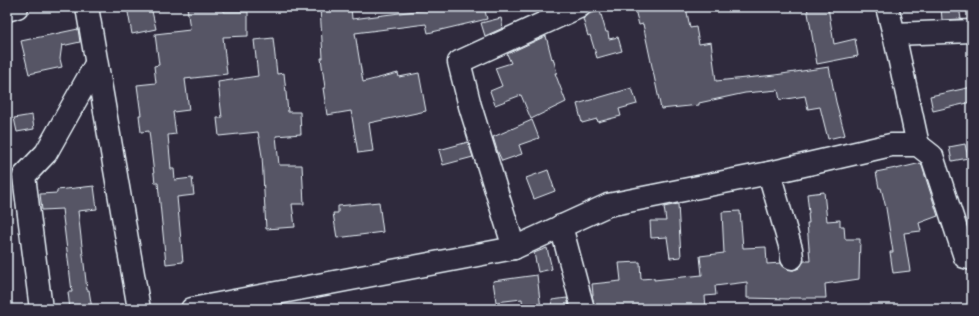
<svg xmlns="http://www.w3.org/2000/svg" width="979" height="316" viewBox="0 0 979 316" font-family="Mynerve,sans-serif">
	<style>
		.building { fill: #575565; stroke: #e8f1f8 }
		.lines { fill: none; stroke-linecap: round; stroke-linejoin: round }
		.minor-casing { stroke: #e8f1f8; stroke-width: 25 }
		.minor { stroke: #2f2a3d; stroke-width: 22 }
	</style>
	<rect width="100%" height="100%" fill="#2f2a3d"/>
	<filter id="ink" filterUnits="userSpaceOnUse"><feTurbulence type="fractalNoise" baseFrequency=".025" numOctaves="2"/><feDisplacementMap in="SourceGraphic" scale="8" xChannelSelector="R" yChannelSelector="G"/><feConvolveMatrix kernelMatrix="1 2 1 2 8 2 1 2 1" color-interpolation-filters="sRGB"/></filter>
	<g filter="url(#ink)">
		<g class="building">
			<polygon points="127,7 151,7 156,29 132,34"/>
			<polygon points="187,7 224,7 224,12 248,12 248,36 223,37 227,74 185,79 189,110 173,112 176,134 168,135 171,169 174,169 175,180 192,178 194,195 177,197 183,262 166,264 158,183 155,183 149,131 141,132 139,115 141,115 137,85 156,83 154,66 159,65 155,34 190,30"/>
			<polygon points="320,7 351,7 352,19 447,7 484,7 487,19 428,33 426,24 355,33 363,82 398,73 399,77 419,73 426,111 369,123 373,151 358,153 351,111 327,115 323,88 325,88 321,58 323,58"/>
			<polygon points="647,7 686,7 690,28 696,27 699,44 711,42 716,81 775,75 829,67 836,102 845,135 828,139 820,107 808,109 805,96 780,100 778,90 745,93 699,103 699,105 661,109 643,24 639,25 635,10"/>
			<polygon points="807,7 828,7 834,44 855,39 858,56 817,64"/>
			<polygon points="941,7 959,7 961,19 942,20"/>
			<polygon points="600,11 606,32 608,32 609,39 618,37 622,51 597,58 590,35 588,36 583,19 589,14"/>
			<polygon points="501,18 503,28 485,36 481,23"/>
			<polygon points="78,29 80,42 62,46 62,44 60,59 62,67 29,74 21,41"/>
			<polygon points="546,36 552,59 553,58 557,73 555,73 566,102 531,119 521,95 495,105 490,91 502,86 495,68 511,63 507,54"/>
			<polygon points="273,38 277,74 284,73 288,112 300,112 301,134 276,136 279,165 302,165 304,204 292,204 295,227 266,229 262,156 258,132 219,136 217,118 222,118 218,82 258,76 254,40"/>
			<polygon points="972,87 972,102 933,111 930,96"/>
			<polygon points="632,88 637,104 619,109 621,116 598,122 597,119 582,123 577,104"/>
			<polygon points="32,115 34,129 17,132 14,118"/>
			<polygon points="532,120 539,138 519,145 522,154 502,161 497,150 493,137"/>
			<polygon points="468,142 473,157 443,165 439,150"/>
			<polygon points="965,144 968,158 952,161 949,147"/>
			<polygon points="921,163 938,216 919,223 921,231 904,233 910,271 893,273 890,252 893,252 886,208 881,188 879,188 876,172 896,168 896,169"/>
			<polygon points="548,170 555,191 534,199 526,178"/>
			<polygon points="94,186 97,209 78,211 87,290 89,290 92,309 70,309 68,292 72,292 62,209 42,210 40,194 57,193 57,190"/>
			<polygon points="824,192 827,221 840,220 840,226 844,226 845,239 860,239 859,279 825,284 826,298 789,298 788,299 747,298 747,282 715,286 716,295 705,296 706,309 595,309 592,295 593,295 592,284 621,281 619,263 640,262 641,279 654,278 654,280 702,275 700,256 724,253 722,212 740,211 743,248 766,247 767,264 781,263 787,269 793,270 799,268 804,261 810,261 807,223 809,223 808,213 809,213 807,194"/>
			<polygon points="379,202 383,232 337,238 333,213 338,213 338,206"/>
			<polygon points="678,204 681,257 670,258 667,237 651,238 650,221 666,221 664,207"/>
			<polygon points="547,248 552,269 538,272 534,253"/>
			<polygon points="537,275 541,309 523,309 522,299 496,302 493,281"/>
			<polygon points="567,298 570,309 553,309 552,300"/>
		</g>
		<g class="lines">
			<defs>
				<g id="minor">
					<polyline points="87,7 139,309"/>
					<polyline points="887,7 894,34 918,145"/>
					<polyline points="7,10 17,7"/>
					<polyline points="894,34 972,31"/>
					<polyline points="769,173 791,249 792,258"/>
					<polyline points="561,226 583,309"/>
					<polyline points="514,248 470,106 459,62 579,7"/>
					<polyline points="41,309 24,176 46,153 96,64"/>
					<polyline points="192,309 514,248 608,205 769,173 891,145 918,145 932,156 965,257 972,259"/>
				</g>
			</defs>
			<use href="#minor" class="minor-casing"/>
			<use href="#minor" class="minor"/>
		</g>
	</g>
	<rect width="979" height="316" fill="none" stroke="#2f2a3d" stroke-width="24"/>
	<rect x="12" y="12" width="955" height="292" fill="none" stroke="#e8f1f8" stroke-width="1.5" filter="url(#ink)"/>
</svg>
